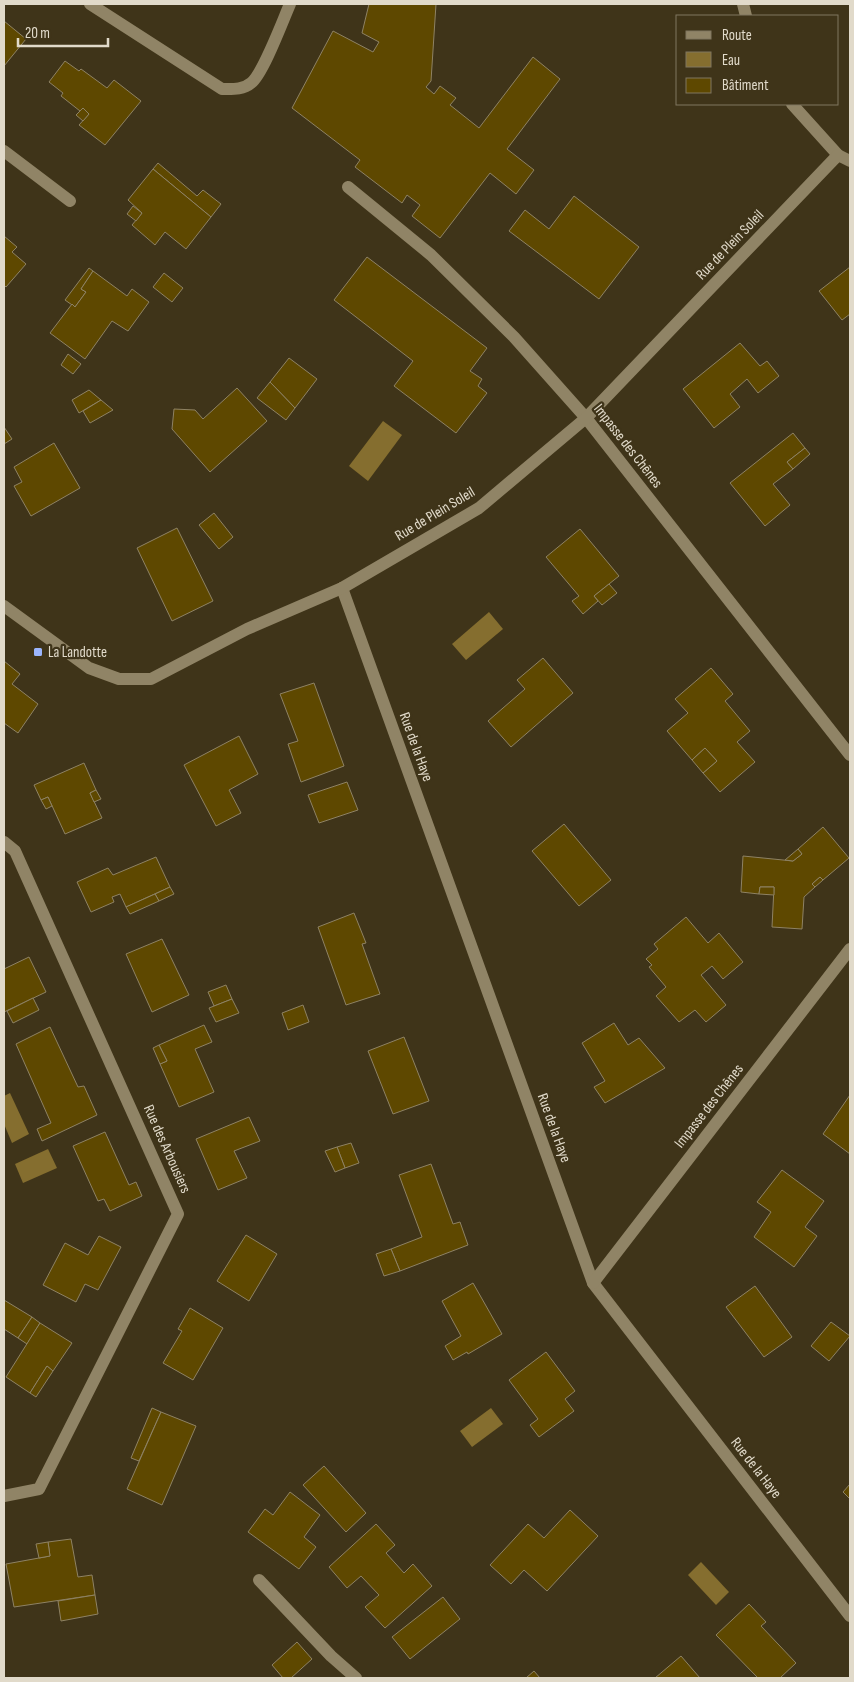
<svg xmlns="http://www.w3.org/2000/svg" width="854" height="1682" viewBox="0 0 854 1682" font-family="'Sofia Sans Condensed',sans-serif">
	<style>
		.water { fill: #856e2f }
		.building { fill: #5e4800; stroke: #8e8264 }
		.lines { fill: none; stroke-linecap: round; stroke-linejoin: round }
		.minor { stroke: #908466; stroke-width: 12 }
		.poi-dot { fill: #9bb5fd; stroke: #3f3419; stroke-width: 2 }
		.labels { text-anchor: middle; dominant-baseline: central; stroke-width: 4.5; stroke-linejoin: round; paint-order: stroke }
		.street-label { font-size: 15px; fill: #e1daca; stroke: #3f3419 }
		.poi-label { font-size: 15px; fill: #e1daca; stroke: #3f3419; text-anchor: start }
	</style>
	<rect width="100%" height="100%" fill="#3f3419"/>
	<g class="water">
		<polygon points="383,421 402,435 368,481 349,466"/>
		<polygon points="489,612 503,629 466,660 452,644"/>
		<polygon points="10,1093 29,1134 12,1143 4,1124 4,1096"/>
		<polygon points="48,1149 57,1168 23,1183 15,1164"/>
		<polygon points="491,1408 503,1424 472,1447 460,1431"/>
		<polygon points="701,1562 729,1592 716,1605 688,1575"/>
	</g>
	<g class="building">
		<polygon points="369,4 436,4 431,81 426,87 434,94 440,86 456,98 450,105 479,128 533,57 560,79 507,149 534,170 516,194 490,173 440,238 412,216 420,205 407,195 402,203 355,167 360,160 292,108 333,31 373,52 379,42 362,33"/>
		<polygon points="4,21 26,39 4,66"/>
		<polygon points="65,61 79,71 81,69 107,88 114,80 141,101 105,145 79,125 89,114 83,108 80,111 61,96 63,93 49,82"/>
		<polygon points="83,108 89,114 83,121 76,115"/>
		<polygon points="158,163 197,196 203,190 221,204 211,217 153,169"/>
		<polygon points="153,169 211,217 186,249 165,232 155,245 132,225 142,213 128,200"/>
		<polygon points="574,196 639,247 599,299 509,231 525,210 549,229"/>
		<polygon points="133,206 142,213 136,221 127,214"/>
		<polygon points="4,236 17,247 12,252 26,264 6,287 4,285"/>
		<polygon points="367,257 487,348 470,371 482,379 478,386 487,393 456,433 394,386 413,361 334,300"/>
		<polygon points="850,267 850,314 842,320 819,291"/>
		<polygon points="89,268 93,271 81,289 86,292 75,307 65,300"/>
		<polygon points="93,271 127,296 132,289 149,302 128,331 112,321 85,359 50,333 72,304 75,307 86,292 81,289"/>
		<polygon points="164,273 183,288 172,302 153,287"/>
		<polygon points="740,343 760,366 767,361 779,376 758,393 747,379 730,394 740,407 714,428 683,389"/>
		<polygon points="68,354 81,364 73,374 61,365"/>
		<polygon points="289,358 317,379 295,408 270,382"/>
		<polygon points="270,382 295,408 286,420 257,398"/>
		<polygon points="237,388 267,421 210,472 172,429 174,409 195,410 203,419"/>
		<polygon points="89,390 101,400 79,413 72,400"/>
		<polygon points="101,400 113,410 90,423 83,411"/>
		<polygon points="4,427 12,439 4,444"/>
		<polygon points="793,433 805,448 787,462 793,469 773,484 790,505 765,526 730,483"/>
		<polygon points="54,443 80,488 31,516 14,486 22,482 14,467"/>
		<polygon points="805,448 810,454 793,469 787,462"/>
		<polygon points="214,513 233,537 219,549 199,525"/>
		<polygon points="177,528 213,601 172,621 137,548"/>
		<polygon points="580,529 619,576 594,596 598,601 583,614 572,601 579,596 546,557"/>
		<polygon points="609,584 617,593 602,605 594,596"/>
		<polygon points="543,658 573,693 511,747 488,721 525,689 517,680"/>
		<polygon points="4,661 20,674 12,684 38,704 18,733 4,723"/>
		<polygon points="711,668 733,694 725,701 750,731 737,742 755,762 720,792 703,773 717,761 705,748 692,760 667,731 688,713 675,699"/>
		<polygon points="314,683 344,766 301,782 288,744 298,741 280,694"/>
		<polygon points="239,736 258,774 229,790 241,813 216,826 184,765"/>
		<polygon points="705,748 717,761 703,773 692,760"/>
		<polygon points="84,763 96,790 90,793 102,818 65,834 48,797 41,800 34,785"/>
		<polygon points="347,782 358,810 319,823 308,795"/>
		<polygon points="96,790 101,799 94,802 90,793"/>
		<polygon points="48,797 52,806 46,809 41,800"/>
		<polygon points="564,824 611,880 579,906 532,851"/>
		<polygon points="823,827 849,858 823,880 820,877 812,884 815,887 804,897 802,929 772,927 774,887 760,887 759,894 741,892 743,856 793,861 802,854 798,849"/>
		<polygon points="798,849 802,854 793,861 785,860"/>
		<polygon points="156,857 170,887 126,907 120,894 112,897 114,902 91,912 77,882 108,868 113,875"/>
		<polygon points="820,877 823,880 815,887 812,884"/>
		<polygon points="170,887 174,894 159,901 155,894"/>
		<polygon points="760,887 774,887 774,895 759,894"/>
		<polygon points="155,894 159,901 130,914 126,907"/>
		<polygon points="354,913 366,943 362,944 380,994 346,1005 318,927"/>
		<polygon points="686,917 708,943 719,933 743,962 723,979 712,966 701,975 726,1005 706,1022 695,1010 679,1022 656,996 666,987 649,967 652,965 646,959 658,949 654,944"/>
		<polygon points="162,939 189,995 152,1012 126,954"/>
		<polygon points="29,957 46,992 4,1012 4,969"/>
		<polygon points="226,985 232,999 214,1006 208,992"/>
		<polygon points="33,998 39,1010 13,1023 7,1011"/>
		<polygon points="232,999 239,1013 216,1022 209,1008"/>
		<polygon points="303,1005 309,1022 288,1030 282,1013"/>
		<polygon points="614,1023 628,1045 639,1038 665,1068 605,1103 594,1087 605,1081 582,1043"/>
		<polygon points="204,1025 212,1042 195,1049 214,1092 179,1107 160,1064 167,1061 159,1045"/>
		<polygon points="50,1027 78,1087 84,1086 97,1115 42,1141 37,1129 51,1123 16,1044"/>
		<polygon points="404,1037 429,1101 393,1114 368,1051"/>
		<polygon points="159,1045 167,1061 160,1064 153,1048"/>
		<polygon points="850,1095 850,1154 823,1134"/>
		<polygon points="249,1117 260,1141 234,1151 247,1178 218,1190 196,1139"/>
		<polygon points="105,1132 129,1185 136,1182 142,1196 110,1211 104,1199 98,1201 73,1146"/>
		<polygon points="351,1143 359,1163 345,1168 337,1147"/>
		<polygon points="337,1147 345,1168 335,1172 325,1151"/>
		<polygon points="431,1164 453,1224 460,1222 468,1245 400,1271 391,1249 422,1237 399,1175"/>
		<polygon points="782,1170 824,1201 805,1227 817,1236 794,1267 754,1237 771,1212 757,1202"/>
		<polygon points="246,1235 277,1254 249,1301 217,1281"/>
		<polygon points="99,1236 121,1247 98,1290 85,1284 76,1302 43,1285 65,1243 88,1255"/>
		<polygon points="391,1249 400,1271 384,1276 376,1254"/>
		<polygon points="473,1283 502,1334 468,1354 467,1352 453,1360 445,1346 461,1336 442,1301"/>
		<polygon points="755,1286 792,1337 764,1357 726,1307"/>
		<polygon points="4,1300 32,1317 18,1338 4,1329"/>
		<polygon points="190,1308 223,1328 193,1380 163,1363 182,1331 178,1329"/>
		<polygon points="32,1317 40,1323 27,1344 18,1338"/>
		<polygon points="831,1322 850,1336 829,1361 811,1346"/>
		<polygon points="40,1323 72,1343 53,1371 47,1366 30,1393 6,1377"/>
		<polygon points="546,1352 575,1391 565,1399 574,1411 539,1437 530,1425 538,1419 509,1380"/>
		<polygon points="47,1366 53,1371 36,1397 30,1393"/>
		<polygon points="152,1408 161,1412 139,1461 131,1458"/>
		<polygon points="161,1412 196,1426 162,1505 127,1489"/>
		<polygon points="324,1466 366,1513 346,1532 303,1485"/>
		<polygon points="850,1484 850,1499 843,1492"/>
		<polygon points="290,1492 320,1515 304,1537 316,1547 299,1569 248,1532 265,1509 273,1515"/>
		<polygon points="570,1510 598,1536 547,1591 524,1570 511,1584 490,1565 528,1524 544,1538"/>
		<polygon points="376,1524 395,1545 386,1553 404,1573 413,1564 432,1586 385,1628 365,1607 379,1595 361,1576 347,1588 329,1567"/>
		<polygon points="71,1539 78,1577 92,1575 95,1595 14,1607 6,1564 50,1556 48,1542"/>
		<polygon points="48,1542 50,1556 39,1558 36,1544"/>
		<polygon points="95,1595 98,1614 61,1621 58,1601"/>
		<polygon points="443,1597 460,1619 410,1659 392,1637"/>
		<polygon points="749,1604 766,1622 761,1626 796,1663 780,1678 758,1678 716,1635"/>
		<polygon points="297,1642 312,1659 291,1678 283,1678 272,1665"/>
		<polygon points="681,1656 700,1678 655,1678"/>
		<polygon points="534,1671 540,1678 526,1678"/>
	</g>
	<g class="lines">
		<g class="minor">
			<path d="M90 4 222 89C232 89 243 90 251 83 263 74 283 20 290 4"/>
			<polyline points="743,4 746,16"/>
			<polyline points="792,104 838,155"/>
			<polyline points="4,151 70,201"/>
			<polyline points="348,187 431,255 514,337 586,418 850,755"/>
			<polyline points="342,588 593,1283 850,1616"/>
			<polyline points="4,606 89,668 119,679 151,679 247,629 342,588 479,508 586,418 838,155 850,161"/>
			<polyline points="4,842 15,851 178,1214 39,1489 4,1496"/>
			<polyline points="593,1283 850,949"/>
			<polyline points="259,1580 331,1656 356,1678"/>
		</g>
	</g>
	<rect class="poi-dot" x="33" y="647" width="10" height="10" rx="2.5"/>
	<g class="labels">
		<g class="street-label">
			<text transform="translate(730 245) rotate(-46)">Rue de Plein Soleil</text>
			<text transform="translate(628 446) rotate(52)">Impasse des Chênes</text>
			<text transform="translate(435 514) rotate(-31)">Rue de Plein Soleil</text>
			<text transform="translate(416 747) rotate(70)">Rue de la Haye</text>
			<text transform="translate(709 1106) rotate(-52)">Impasse des Chênes</text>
			<text transform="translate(554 1128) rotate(70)">Rue de la Haye</text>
			<text transform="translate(167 1149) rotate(66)">Rue des Arbousiers</text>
			<text transform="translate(756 1468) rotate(52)">Rue de la Haye</text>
		</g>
		<g class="poi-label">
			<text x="48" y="652">La Landotte</text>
		</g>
	</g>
	<rect width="854" height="1682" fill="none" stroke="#e1daca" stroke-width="10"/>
	<rect x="676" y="15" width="162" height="90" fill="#3f3419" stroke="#807660"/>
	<rect x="686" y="31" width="25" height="8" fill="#908466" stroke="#807660"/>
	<text x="722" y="40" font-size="15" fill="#e1daca">Route</text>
	<rect x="686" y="52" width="25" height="15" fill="#856e2f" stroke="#807660"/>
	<text x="722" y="65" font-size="15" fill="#e1daca">Eau</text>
	<rect x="686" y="78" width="25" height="15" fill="#5e4800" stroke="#807660"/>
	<text x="722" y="90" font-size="15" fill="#e1daca">Bâtiment</text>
	<path d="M18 38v8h90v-8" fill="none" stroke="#e1daca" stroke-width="2.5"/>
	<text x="25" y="38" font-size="15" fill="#e1daca" stroke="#3f3419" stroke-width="4" paint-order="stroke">20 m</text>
</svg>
